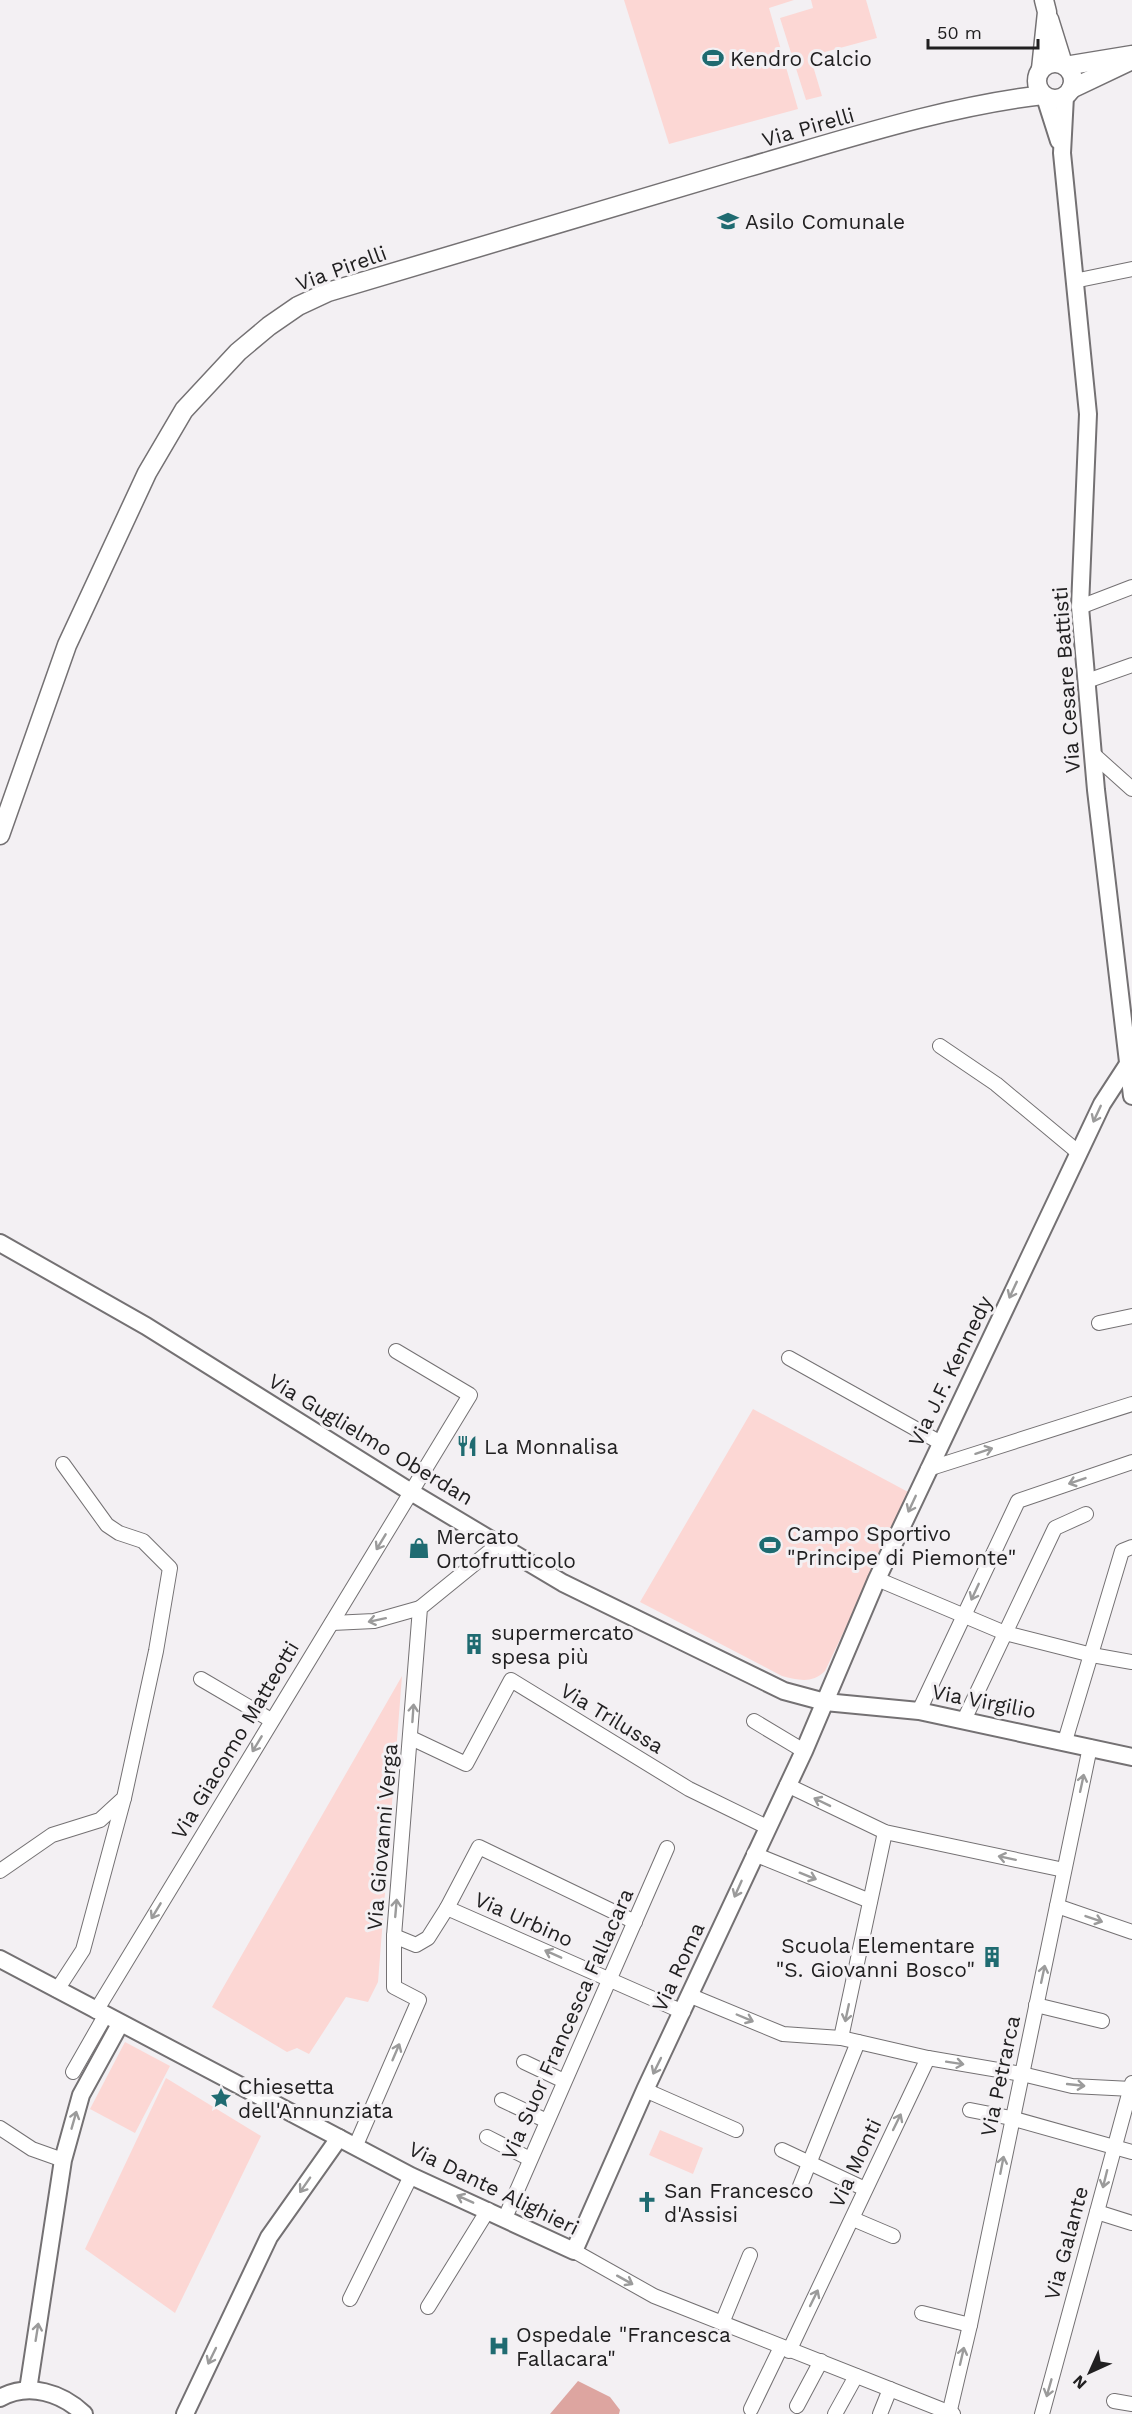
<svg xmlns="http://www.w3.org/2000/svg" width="1132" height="2414" viewBox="0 0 1132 2414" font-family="'Work Sans',sans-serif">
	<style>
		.green { fill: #fcd7d4 }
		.forest { fill: #dda5a0 }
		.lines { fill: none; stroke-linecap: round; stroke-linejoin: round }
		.minor-casing { stroke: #747173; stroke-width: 16 }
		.tertiary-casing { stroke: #747173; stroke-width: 20 }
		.secondary-casing { stroke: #747173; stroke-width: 21 }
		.minor { stroke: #fff; stroke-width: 14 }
		.tertiary { stroke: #fff; stroke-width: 16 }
		.secondary { stroke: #fff; stroke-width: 18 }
		.oneway { stroke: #9b9b9b }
		.labels { text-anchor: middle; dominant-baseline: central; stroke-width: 6; stroke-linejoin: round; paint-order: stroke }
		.poi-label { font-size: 21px; fill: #212021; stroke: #f3f0f3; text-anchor: start }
		.street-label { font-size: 21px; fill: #212021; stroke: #f3f0f3 }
	</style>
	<rect width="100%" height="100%" fill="#f3f0f3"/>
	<g class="green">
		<polygon points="624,0 794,0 769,8 798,109 669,144"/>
		<polygon points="811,0 866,0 877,38 810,56 822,96 806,100 780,18 813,8"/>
		<path d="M753 1409 910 1493 825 1671C812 1684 798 1680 782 1676L640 1602Z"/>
		<polygon points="402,1676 378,1982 368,2002 346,1997 309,2054 297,2048 287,2052 212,2007"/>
		<polygon points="125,2042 170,2066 135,2133 90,2109"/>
		<polygon points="166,2078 261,2136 175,2313 85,2249"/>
		<polygon points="660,2130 703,2148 693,2174 649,2155"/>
	</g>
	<polygon class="forest" points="578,2381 610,2397 620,2410 619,2414 550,2414"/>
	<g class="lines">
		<defs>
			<g id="minor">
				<polyline points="1074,281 1132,269"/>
				<polyline points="1080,607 1132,587"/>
				<polyline points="1087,681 1132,665"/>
				<polyline points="1093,754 1132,789"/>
				<polyline points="940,1046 996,1084 1079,1153"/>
				<polyline points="1099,1323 1132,1316"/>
				<polyline points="789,1358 941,1443"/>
				<polyline points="928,1469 1132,1404"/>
				<polyline points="877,1579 1005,1633 1092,1655 1132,1662"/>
				<polyline points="332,1623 374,1621 420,1608"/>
				<polyline points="201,1679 271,1720"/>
				<polyline points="919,1711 1018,1501 1132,1462"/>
				<polyline points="964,1720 1055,1528 1086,1514"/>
				<polyline points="754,1721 804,1751"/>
				<polyline points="411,1738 466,1764 511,1680 689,1789 767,1827"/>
				<polyline points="1065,1741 1122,1551 1132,1547"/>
				<polyline points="787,1785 885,1832 1064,1870"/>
				<polyline points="754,1854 870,1901"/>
				<polyline points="0,1871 52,1835 100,1820 124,1798 156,1651 170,1568 143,1541 119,1533 107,1525 63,1464"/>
				<polyline points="1057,1906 1132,1932"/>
				<polyline points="447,1908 479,1847 635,1922"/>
				<polyline points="394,1936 416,1945 428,1938 447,1908 683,2012"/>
				<polyline points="57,1990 83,1950 124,1798"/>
				<polyline points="691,1996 783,2034 841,2038 928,2058 1022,2074 1072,2086 1132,2089"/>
				<polyline points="1036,2005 1102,2021"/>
				<polyline points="96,2011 470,1395 396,1351"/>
				<polyline points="841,2038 885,1832"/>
				<polyline points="524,2062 564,2081"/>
				<polyline points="73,2072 105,2016"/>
				<polyline points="645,2090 736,2130"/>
				<polyline points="502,2100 547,2121"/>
				<polyline points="970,2110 1011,2118 1132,2152"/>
				<polyline points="0,2128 32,2149 63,2160"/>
				<polyline points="487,2137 530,2159"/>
				<polyline points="356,2145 419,2000 394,1987 394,1936 420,1608 500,1543"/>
				<polyline points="782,2150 865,2189"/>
				<polyline points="800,2186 858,2042"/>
				<polyline points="1097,2212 1132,2223"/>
				<polyline points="505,2218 667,1848"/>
				<polyline points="853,2219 893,2236"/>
				<polyline points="574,2251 654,2296 953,2414"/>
				<polyline points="350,2299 411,2176"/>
				<polyline points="428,2307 488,2210"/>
				<polyline points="922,2313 970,2325"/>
				<polyline points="722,2323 750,2255"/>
				<polyline points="789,2351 928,2058"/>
				<polyline points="1114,2401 1132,2404"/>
				<polyline points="797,2406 821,2361"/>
				<polyline points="751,2409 781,2347"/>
				<polyline points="835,2414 856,2376"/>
				<polyline points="880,2414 890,2389"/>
				<polyline points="949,2414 970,2325 1090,1747"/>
				<polyline points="1042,2414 1132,2083"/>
			</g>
			<g id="tertiary">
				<polyline points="1065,96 1062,153 1088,414 1080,607 1096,790 1132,1096"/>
				<polyline points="1045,97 1059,141"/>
				<polyline points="0,1243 146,1326 411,1492 563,1583 784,1691 825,1702 919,1711 1132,1757"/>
				<polyline points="0,1959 411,2176 574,2251 645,2090 804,1751 877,1579 1102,1104 1128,1064"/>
				<polyline points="28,2390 63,2160 81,2095 120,2024"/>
				<path d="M0 2398C29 2382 62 2393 84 2414"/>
				<polyline points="185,2414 269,2237 339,2138"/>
			</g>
			<g id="secondary">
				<polyline points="1049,19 1063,64"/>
				<circle cx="1055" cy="81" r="18"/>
				<polyline points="1065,66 1132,55"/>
				<polyline points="1041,69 1047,12 1044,0"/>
				<polyline points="1071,89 1132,60"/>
				<path d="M0 835 67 645 147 473 184 410 238 352 269 326 298 306 328 292C467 250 606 209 745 168 843 140 942 107 1043 95"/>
			</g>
		</defs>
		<use href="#minor" class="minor-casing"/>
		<use href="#tertiary" class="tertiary-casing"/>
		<use href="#secondary" class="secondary-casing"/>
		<use href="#minor" class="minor"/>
		<use href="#tertiary" class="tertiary"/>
		<use href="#secondary" class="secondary"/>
	</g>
	<defs><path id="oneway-shaft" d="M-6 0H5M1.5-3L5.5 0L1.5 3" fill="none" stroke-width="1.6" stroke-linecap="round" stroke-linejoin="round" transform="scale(1.5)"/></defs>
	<g class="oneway">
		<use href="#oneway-shaft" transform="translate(1097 1114) rotate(115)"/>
		<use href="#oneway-shaft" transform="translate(1013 1290) rotate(115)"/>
		<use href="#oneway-shaft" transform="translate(984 1451) rotate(-18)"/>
		<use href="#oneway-shaft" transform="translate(1077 1481) rotate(161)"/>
		<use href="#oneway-shaft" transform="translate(912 1504) rotate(115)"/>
		<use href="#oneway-shaft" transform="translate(381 1542) rotate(121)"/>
		<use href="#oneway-shaft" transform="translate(975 1592) rotate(115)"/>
		<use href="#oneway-shaft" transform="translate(377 1620) rotate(168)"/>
		<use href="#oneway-shaft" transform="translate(413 1713) rotate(-86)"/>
		<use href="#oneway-shaft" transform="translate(257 1744) rotate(121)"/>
		<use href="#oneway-shaft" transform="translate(1082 1783) rotate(-78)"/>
		<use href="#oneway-shaft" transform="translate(822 1802) rotate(-154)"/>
		<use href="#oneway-shaft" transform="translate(1007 1858) rotate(-168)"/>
		<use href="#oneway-shaft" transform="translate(808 1876) rotate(22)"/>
		<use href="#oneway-shaft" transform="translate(738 1889) rotate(114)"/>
		<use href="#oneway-shaft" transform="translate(396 1908) rotate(-85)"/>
		<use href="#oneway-shaft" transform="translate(156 1911) rotate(121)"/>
		<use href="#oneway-shaft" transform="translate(1094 1919) rotate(19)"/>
		<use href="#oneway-shaft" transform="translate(553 1954) rotate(-156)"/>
		<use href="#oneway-shaft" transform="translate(1043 1974) rotate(-78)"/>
		<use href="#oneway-shaft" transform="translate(847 2013) rotate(102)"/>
		<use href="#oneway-shaft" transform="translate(745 2018) rotate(23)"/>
		<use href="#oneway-shaft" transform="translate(396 2052) rotate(-67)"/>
		<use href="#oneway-shaft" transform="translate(955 2063) rotate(9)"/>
		<use href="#oneway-shaft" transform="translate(657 2066) rotate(116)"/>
		<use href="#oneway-shaft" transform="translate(1076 2085) rotate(6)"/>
		<use href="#oneway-shaft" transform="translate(74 2120) rotate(-74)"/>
		<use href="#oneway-shaft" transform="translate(897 2122) rotate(-64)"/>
		<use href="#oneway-shaft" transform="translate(1002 2165) rotate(-79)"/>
		<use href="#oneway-shaft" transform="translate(1105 2179) rotate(104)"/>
		<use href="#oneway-shaft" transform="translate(305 2185) rotate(125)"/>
		<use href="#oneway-shaft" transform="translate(465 2199) rotate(-156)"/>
		<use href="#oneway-shaft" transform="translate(625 2280) rotate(29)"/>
		<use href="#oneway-shaft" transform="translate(814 2298) rotate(-64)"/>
		<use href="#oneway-shaft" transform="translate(37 2332) rotate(-81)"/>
		<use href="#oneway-shaft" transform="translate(212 2356) rotate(116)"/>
		<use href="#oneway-shaft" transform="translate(962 2356) rotate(-77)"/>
		<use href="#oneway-shaft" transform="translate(1049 2388) rotate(106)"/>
	</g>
	<defs>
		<symbol id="stadium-bare" viewBox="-9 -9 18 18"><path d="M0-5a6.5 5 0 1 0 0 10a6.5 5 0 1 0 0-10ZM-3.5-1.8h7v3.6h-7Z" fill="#1f6b71" stroke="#f3f0f3" stroke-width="2.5" paint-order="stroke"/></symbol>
		<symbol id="school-bare" viewBox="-9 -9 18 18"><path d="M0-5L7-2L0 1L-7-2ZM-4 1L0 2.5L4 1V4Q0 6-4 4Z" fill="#1f6b71" stroke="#f3f0f3" stroke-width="2.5" paint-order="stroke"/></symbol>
		<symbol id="restaurant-bare" viewBox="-9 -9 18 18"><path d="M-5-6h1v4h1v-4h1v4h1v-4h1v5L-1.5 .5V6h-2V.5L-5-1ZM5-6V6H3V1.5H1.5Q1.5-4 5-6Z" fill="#1f6b71" stroke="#f3f0f3" stroke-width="2.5" paint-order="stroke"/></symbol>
		<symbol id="shop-bare" viewBox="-9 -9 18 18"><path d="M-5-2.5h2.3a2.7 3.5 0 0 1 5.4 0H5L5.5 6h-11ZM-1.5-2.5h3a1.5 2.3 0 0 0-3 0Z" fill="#1f6b71" stroke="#f3f0f3" stroke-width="2.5" paint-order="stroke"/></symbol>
		<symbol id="building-bare" viewBox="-9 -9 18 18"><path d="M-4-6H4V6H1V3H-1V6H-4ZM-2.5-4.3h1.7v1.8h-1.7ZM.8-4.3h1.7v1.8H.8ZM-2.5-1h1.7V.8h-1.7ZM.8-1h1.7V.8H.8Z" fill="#1f6b71" stroke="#f3f0f3" stroke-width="2.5" paint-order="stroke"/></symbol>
		<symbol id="sight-bare" viewBox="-9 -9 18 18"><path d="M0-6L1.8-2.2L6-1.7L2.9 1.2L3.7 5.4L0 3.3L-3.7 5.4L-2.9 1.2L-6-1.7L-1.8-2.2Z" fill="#1f6b71" stroke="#f3f0f3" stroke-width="2.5" paint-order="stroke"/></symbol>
		<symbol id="church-bare" viewBox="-9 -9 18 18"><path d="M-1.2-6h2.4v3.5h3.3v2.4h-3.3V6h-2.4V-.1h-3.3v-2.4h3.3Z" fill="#1f6b71" stroke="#f3f0f3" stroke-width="2.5" paint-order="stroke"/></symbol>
		<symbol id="hospital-bare" viewBox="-9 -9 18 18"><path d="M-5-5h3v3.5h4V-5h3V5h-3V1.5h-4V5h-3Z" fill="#1f6b71" stroke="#f3f0f3" stroke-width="2.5" paint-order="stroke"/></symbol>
	</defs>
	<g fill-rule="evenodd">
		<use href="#stadium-bare" x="698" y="43" width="30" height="30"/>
		<use href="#school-bare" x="713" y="206" width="30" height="30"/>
		<use href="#restaurant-bare" x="452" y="1431" width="30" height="30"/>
		<use href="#stadium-bare" x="755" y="1530" width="30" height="30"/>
		<use href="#shop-bare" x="404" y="1533" width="30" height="30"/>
		<use href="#building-bare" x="459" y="1629" width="30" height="30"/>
		<use href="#building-bare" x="977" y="1942" width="30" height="30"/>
		<use href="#sight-bare" x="206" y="2083" width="30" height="30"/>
		<use href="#church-bare" x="632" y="2187" width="30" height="30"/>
		<use href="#hospital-bare" x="484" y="2331" width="30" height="30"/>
	</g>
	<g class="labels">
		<g class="poi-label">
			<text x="730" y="58">Kendro Calcio</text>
			<text x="745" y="221">Asilo Comunale</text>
			<text x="484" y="1446">La Monnalisa</text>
			<text x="787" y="1533">Campo Sportivo<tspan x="787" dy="24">"Principe di Piemonte"</tspan></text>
			<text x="436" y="1536">Mercato<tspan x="436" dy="24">Ortofrutticolo</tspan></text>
			<text x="491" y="1632">supermercato<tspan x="491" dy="24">spesa più</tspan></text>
			<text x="975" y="1945" text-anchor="end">Scuola Elementare<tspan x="975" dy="24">"S. Giovanni Bosco"</tspan></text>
			<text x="238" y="2086">Chiesetta<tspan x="238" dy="24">dell'Annunziata</tspan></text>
			<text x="664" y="2190">San Francesco<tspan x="664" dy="24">d'Assisi</tspan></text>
			<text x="516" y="2334">Ospedale "Francesca<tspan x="516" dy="24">Fallacara"</tspan></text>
		</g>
		<g class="street-label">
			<text transform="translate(808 127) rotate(-16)">Via Pirelli</text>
			<text transform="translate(341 268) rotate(-20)">Via Pirelli</text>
			<text transform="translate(1066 680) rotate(-94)">Via Cesare Battisti</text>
			<text transform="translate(950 1371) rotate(-64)">Via J.F. Kennedy</text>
			<text transform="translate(371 1439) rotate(31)">Via Guglielmo Oberdan</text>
			<text transform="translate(984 1701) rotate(11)">Via Virgilio</text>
			<text transform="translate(612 1718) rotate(31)">Via Trilussa</text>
			<text transform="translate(235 1740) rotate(-59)">Via Giacomo Matteotti</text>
			<text transform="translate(382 1837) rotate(-85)">Via Giovanni Verga</text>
			<text transform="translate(524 1919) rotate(24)">Via Urbino</text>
			<text transform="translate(678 1967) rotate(-65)">Via Roma</text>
			<text transform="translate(567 2024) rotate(-66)">Via Suor Francesca Fallacara</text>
			<text transform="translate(1000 2076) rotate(-78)">Via Petrarca</text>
			<text transform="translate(855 2163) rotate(-65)">Via Monti</text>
			<text transform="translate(494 2188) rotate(26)">Via Dante Alighieri</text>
			<text transform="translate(1066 2243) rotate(-75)">Via Galante</text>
		</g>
	</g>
	<g transform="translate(1090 2372) rotate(225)" stroke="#f3f0f3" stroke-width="4.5" paint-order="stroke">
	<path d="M0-4.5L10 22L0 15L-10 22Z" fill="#212021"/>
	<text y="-9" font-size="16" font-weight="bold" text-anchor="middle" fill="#212021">N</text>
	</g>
	<path d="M928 39v9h110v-9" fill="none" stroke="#212021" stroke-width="3"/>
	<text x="937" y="39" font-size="18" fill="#212021" stroke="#f3f0f3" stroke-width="4.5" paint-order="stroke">50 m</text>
</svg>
